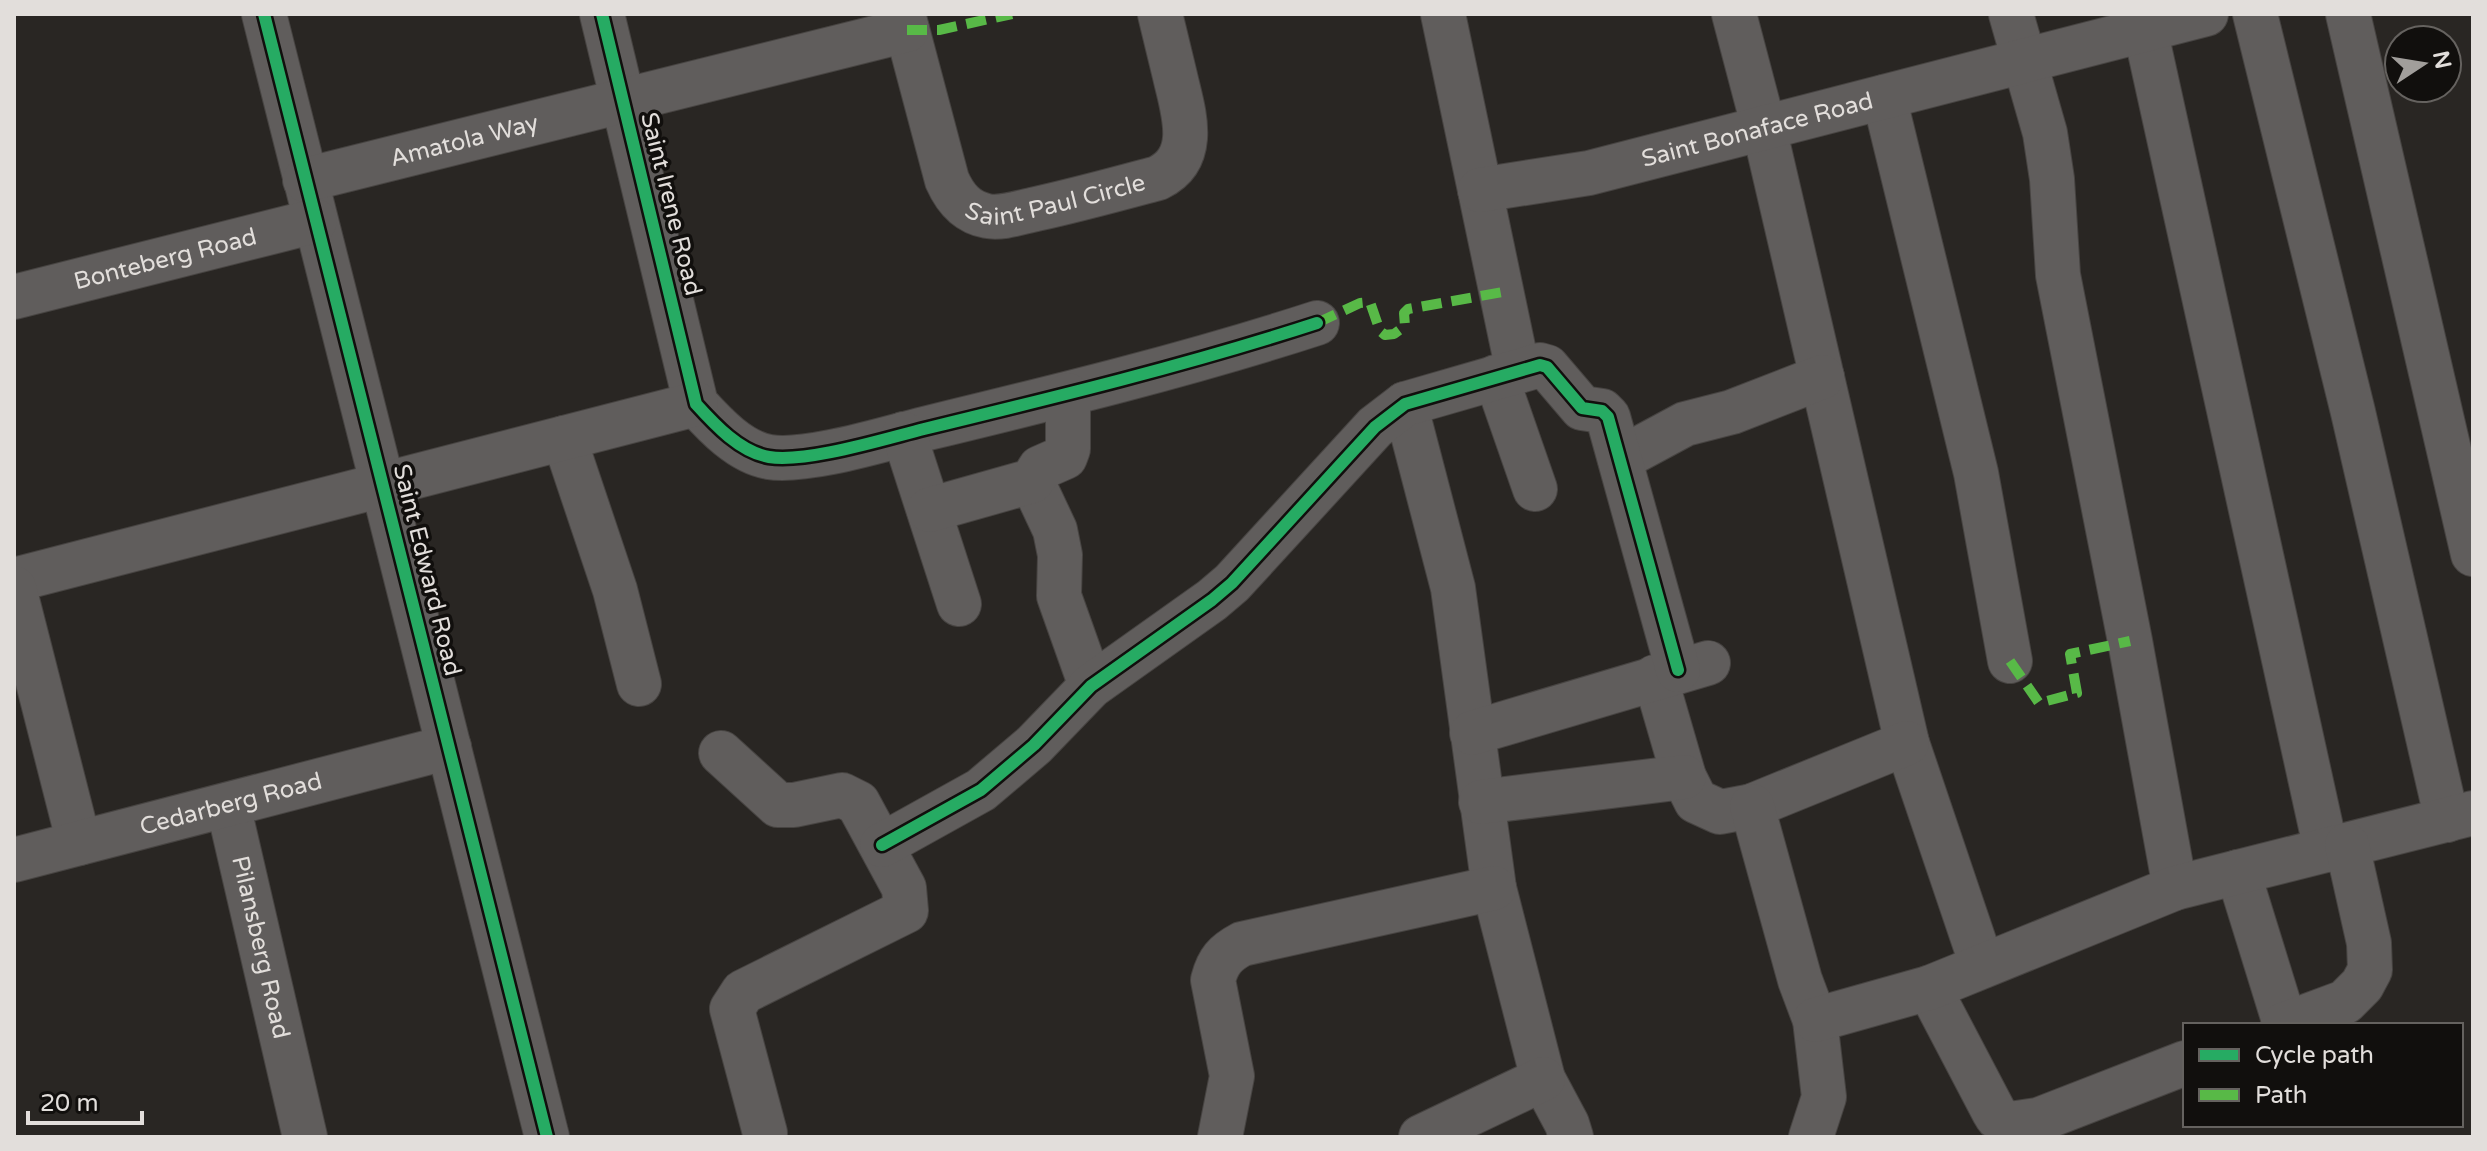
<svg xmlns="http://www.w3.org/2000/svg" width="2487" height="1151" viewBox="0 0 2487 1151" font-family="'Varela Round',sans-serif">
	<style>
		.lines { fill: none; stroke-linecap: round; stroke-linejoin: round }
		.street-casing { stroke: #474442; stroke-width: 46 }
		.street { stroke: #605d5c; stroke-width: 44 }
		.quiet { stroke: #58b947; stroke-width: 10; stroke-dasharray: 20 10; stroke-linecap: butt }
		.cycleway-casing { stroke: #110f0d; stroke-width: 17 }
		.cycleway { stroke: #26ab63; stroke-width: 12 }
		.labels { text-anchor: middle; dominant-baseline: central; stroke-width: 7; stroke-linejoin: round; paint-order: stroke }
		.street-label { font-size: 24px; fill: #e2dedb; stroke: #110f0d }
	</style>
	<rect width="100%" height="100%" fill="#292623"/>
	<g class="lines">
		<defs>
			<g id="street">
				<polyline points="264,14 547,1137"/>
				<path d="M602 14 696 404C715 425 740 452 769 457 807 463 884 439 924 429 1056 397 1188 365 1317 323"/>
				<path id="s1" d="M903 14 947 180C955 198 966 212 987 216 1002 219 1021 212 1036 209 1077 200 1117 189 1158 178 1200 157 1183 111 1175 76 1170 55 1165 35 1160 14"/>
				<polyline points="1443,14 1518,371"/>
				<polyline points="1734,14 1764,128 1907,743 1982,965"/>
				<polyline points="2011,14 2045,133 2052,179 2058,275 2130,641 2175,888"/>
				<polyline points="2255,14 2353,412 2447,820"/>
				<polyline points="2348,14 2473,554"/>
				<polyline points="2145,29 2326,850"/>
				<polyline points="1884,97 1976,473 2010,661"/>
				<path id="s2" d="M305 180 907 30"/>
				<path id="s3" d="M1480 190 1589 173 2206 14"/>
				<path id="s4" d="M14 297 315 221"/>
				<polyline points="1496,377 1535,489"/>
				<polyline points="1405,404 1453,588 1494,888 1543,1079 1567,1124 1571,1137"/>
				<polyline points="904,434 959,604"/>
				<polyline points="564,438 615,590 639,684"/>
				<polyline points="1620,459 1685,424 1732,412 1822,377"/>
				<polyline points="1032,481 1055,530 1060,555 1059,596 1091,686"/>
				<polyline points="929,510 1032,481 1040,468 1065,457 1068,449 1068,395"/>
				<polyline points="14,580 696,404"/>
				<polyline points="14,588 79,843"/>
				<polyline points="1655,677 1684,777 1696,801 1720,812 1752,806 1907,743"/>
				<polyline points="1472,733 1708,663"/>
				<polyline points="721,753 778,805 794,805 842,795 858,803 904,888 906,911 743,992 732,1009 765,1133"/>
				<polyline points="1481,802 1684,777"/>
				<path id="s5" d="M228 805 305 1137"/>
				<polyline points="1752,806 1800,980 1815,1020 1824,1097 1811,1137"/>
				<polyline points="882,845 981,790 1034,745 1091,686 1212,600 1232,583 1375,427 1405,404 1540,365 1547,367 1582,408 1602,411 1608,417 1678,670"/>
				<path id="s6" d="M14 860 449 747"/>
				<polyline points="2238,872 2285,1024"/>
				<polyline points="1929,988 1994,1112 1997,1117 2010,1124 2038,1120 2185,1063"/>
				<polyline points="1815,1020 1929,988 2175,888 2473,813"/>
				<polyline points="2283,1025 2345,1002 2362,985 2370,970 2369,943 2347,845"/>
				<path d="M1220 1137 1232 1076 1213 980C1218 961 1225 953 1242 944L1494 888"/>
				<polyline points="1421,1137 1543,1079"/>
			</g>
		</defs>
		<use href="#street" class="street-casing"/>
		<use href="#street" class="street"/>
		<g class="quiet">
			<polyline points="907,30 939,30 1012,14"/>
			<polyline points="1317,323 1360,303 1370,302 1380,331 1385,335 1394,334 1405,326 1404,313 1408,309 1503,292"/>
			<polyline points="2010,661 2039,703 2077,693 2070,654 2130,641"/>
		</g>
		<defs>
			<g id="cycleway">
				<polyline points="264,14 547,1137"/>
				<path d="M602 14 696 404C715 425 740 452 769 457 807 463 884 439 924 429 1056 397 1188 365 1317 323"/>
				<polyline points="882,845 981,790 1034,745 1091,686 1212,600 1232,583 1375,427 1405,404 1540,365 1547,367 1582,408 1602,411 1608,417 1678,670"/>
			</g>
		</defs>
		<use href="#cycleway" class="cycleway-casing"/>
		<use href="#cycleway" class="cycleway"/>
	</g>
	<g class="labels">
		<g class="street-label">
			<text stroke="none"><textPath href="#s3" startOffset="284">Saint Bonaface Road</textPath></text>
			<text stroke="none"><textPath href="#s2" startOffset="164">Amatola Way</textPath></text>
			<text stroke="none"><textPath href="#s1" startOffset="298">Saint Paul Circle</textPath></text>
			<text transform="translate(671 204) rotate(76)">Saint Irene Road</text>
			<text stroke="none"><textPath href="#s4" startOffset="156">Bonteberg Road</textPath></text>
			<text transform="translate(427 570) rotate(76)">Saint Edward Road</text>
			<text stroke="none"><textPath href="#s6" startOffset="224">Cedarberg Road</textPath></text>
			<text stroke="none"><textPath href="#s5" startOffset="146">Pilansberg Road</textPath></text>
		</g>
	</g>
	<rect width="2487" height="1151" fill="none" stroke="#e2dedb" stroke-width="32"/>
	<rect x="2183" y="1023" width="280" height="104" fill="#110f0d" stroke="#65625f" stroke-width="2"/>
	<rect x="2199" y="1049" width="40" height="12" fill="#26ab63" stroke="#65625f" stroke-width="2"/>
	<text x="2255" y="1063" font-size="24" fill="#e2dedb">Cycle path</text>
	<rect x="2199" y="1089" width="40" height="12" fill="#58b947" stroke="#65625f" stroke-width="2"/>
	<text x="2255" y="1103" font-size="24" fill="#e2dedb">Path</text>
	<g transform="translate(2423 64) rotate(78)"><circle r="38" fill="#110f0d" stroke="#65625f" stroke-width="2"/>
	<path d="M0-6L14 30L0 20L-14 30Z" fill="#a19e9b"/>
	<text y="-12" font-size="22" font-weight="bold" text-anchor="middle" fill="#e2dedb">N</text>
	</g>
	<path d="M28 1111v12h114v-12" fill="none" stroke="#e2dedb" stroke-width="4"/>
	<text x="40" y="1111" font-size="24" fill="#e2dedb" stroke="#110f0d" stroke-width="6" paint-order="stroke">20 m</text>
</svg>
